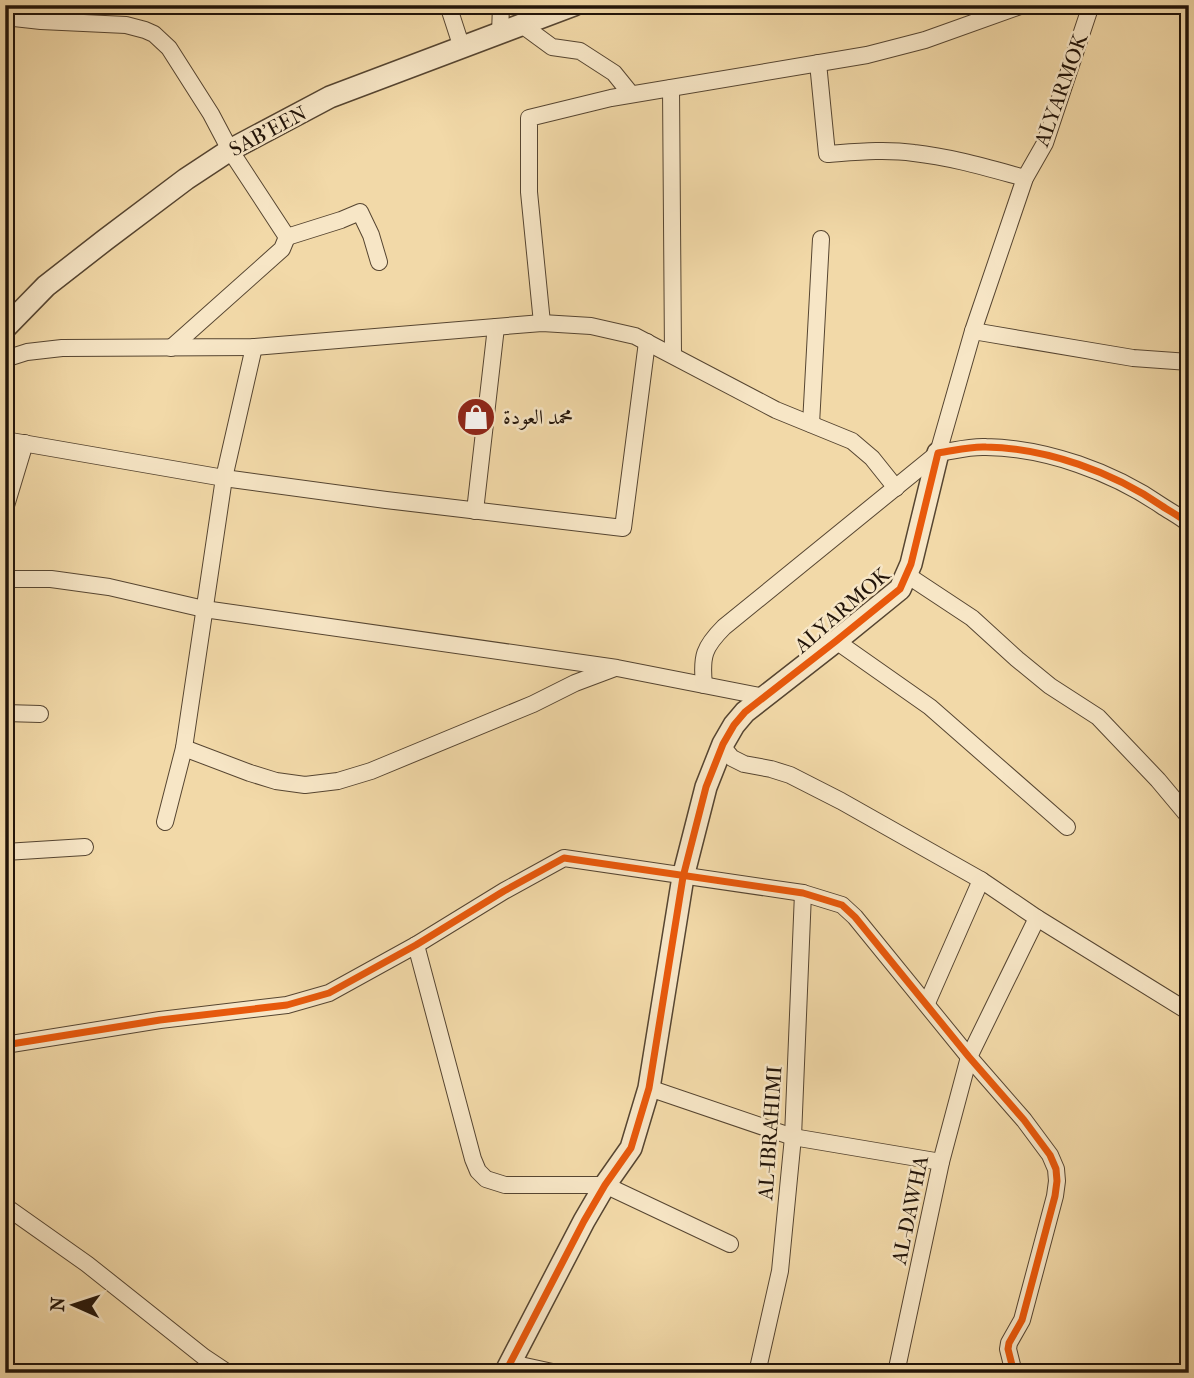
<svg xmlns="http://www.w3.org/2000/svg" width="1194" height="1378" viewBox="0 0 1194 1378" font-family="'IM FELL French Canon',Amiri,serif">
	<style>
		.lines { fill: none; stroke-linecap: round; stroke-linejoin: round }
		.minor-casing { stroke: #564531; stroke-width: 18 }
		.tertiary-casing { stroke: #564531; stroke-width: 24 }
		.minor { stroke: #f7e6c6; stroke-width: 16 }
		.tertiary { stroke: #f7e6c6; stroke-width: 21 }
		.cycleway-casing { stroke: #f7e6c6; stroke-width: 11 }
		.cycleway { stroke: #e8590c; stroke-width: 7 }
		.labels { text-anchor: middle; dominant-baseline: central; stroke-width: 5; stroke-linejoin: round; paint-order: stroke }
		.street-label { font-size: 21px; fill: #221409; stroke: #f7e6c6 }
		.poi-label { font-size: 21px; fill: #221409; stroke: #f7e6c6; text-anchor: start }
	</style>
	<rect width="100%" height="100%" fill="#f2d9a8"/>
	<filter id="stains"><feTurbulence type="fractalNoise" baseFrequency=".00286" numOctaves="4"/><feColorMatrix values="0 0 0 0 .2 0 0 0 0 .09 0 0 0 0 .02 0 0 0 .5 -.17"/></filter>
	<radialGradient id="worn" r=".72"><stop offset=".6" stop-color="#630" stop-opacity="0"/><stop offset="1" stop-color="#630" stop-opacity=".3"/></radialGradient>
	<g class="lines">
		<defs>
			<g id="minor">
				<polyline points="448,5 462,48"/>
				<polyline points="5,17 41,21 126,25 145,30 154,34 169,48 211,114 230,150 287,237 282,249 171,348"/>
				<polyline points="522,25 552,47 580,51 614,73 631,94"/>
				<polyline points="500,34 501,5"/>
				<path d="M818 63 827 154C856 152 885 149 914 153 951 157 988 168 1025 178"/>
				<polyline points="671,88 673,355"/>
				<polyline points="287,237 341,220 360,212 371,235 379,262"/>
				<polyline points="542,323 529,192 529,118 611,98 867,55 925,40 1023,5"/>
				<polyline points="973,331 1133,358 1189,362"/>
				<polyline points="5,359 27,352 62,348 254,347 542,323 591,326 635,336 776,410 852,441 872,458 896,488"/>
				<polyline points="811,424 821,239"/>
				<polyline points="5,440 224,478 386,500 623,528 647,342"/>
				<path d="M938 453C953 451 970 446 986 447 1046 448 1113 472 1162 506 1171 512 1181 517 1189 524"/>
				<polyline points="5,509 25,443"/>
				<polyline points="475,511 496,327"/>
				<polyline points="907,575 972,618 1017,659 1050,686 1098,717 1158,780 1189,817"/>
				<polyline points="5,579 51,579 109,587 204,609 617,668 765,697"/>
				<polyline points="836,641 930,707 1067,827"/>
				<path d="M704 685C701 656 704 647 724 627L938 453 973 331 1025 178 1045 143 1091 5"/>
				<polyline points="5,713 40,714"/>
				<polyline points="722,746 732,758 744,764 771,769 790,775 841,801 981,880 1037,918 1189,1012"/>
				<polyline points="184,748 250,773 276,781 305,785 338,781 371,771 533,704 575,683 615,668"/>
				<polyline points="165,822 184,748 224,478 254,347"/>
				<polyline points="5,852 85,847"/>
				<polyline points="416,945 473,1159 478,1171 486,1179 505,1185 605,1185 730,1244"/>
				<polyline points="927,1003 981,880"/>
				<polyline points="5,1045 160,1020 287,1005 329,993 416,945 504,891 564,858 803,893 842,905 855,917 969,1057 1024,1120 1050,1155 1056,1169 1057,1181 1055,1196 1022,1320 1009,1343 1008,1349 1014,1373"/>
				<polyline points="649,1088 793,1137 941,1162"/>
				<polyline points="5,1206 87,1264 204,1357 228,1373"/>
				<polyline points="511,1363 557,1373"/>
				<polyline points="757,1373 780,1271 793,1137 803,893"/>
				<polyline points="896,1373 941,1162 969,1057 1037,918"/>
			</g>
			<g id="tertiary">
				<polyline points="5,328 46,286 105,240 186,179 230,150 330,97 574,5"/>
				<polyline points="505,1373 584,1221 605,1185 631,1148 649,1088 683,877 706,787 723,744 734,725 745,712 836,641 900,589 911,564 938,453"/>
			</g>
		</defs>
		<use href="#minor" class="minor-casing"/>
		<use href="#tertiary" class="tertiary-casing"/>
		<use href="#minor" class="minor"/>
		<use href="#tertiary" class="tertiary"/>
		<defs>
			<g id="cycleway">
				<polyline points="5,1045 160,1020 287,1005 329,993 416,945 504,891 564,858 803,893 842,905 855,917 969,1057 1024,1120 1050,1155 1056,1169 1057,1181 1055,1196 1022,1320 1009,1343 1008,1349 1014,1373"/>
				<path d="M505 1373 584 1221 605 1185 631 1148 649 1088 683 877 706 787 723 744 734 725 745 712 836 641 900 589 911 564 938 453C953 451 970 446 986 447 1046 448 1113 472 1162 506 1171 512 1181 517 1189 524"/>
			</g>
		</defs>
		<use href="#cycleway" class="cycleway-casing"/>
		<use href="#cycleway" class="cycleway"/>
	</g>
	<defs>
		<symbol id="shop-disc" viewBox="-11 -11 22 22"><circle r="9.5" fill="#8f2418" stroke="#f7e6c6"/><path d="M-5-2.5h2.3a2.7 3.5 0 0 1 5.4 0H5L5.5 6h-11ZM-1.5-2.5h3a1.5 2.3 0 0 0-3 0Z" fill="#fff"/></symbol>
	</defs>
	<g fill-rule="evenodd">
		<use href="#shop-disc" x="454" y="395" width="44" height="44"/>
	</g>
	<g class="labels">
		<g class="street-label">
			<text transform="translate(1061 90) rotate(-70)">ALYARMOK</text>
			<text transform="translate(268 131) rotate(-28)">SAB'EEN</text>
			<text transform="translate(842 610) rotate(-41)">ALYARMOK</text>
			<text transform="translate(770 1133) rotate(-86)">AL-IBRAHIMI</text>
			<text transform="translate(910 1210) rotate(-78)">AL-DAWHA</text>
		</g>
		<g class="poi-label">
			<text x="503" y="417">محمد العودة</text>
		</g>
	</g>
	<rect width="1194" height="1378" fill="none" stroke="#f2d9a8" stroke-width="28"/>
	<rect x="7" y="7" width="1180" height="1364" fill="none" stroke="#221409" stroke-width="3.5"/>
	<rect x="14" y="14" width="1166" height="1350" fill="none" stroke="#221409" stroke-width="2"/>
	<g transform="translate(74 1305) rotate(273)" stroke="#f7e6c6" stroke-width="5" paint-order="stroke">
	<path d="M0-5L12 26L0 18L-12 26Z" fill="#221409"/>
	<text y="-10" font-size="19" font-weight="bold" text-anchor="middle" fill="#221409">N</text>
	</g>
	<rect width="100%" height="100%" filter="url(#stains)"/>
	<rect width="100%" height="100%" fill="url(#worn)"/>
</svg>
